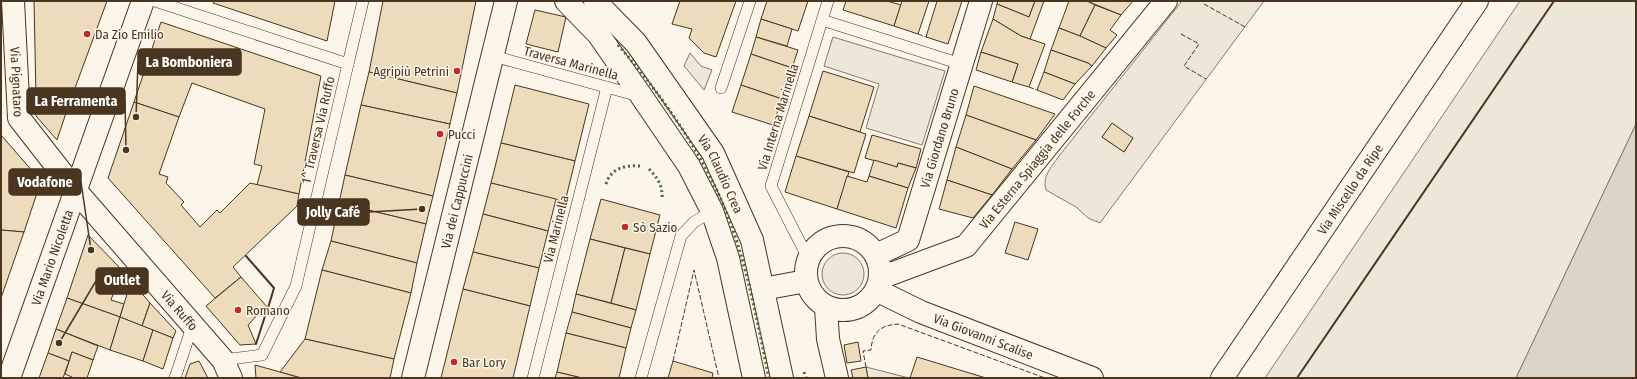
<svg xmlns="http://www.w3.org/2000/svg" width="1637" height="379" viewBox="0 0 1637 379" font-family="'Fira Sans Condensed',sans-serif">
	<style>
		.green { fill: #ede6d9; stroke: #887966; fill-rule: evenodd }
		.parking { fill: #ede7d9; stroke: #887966 }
		.water { fill: #dcd4c6; stroke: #887966 }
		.building { fill: #ecdcbc; stroke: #4a3520 }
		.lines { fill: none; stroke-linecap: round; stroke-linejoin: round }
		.lane-casing { stroke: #4a3520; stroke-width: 12 }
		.street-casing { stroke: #4a3520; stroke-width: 24 }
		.secondary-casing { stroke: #4a3520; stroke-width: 24 }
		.lane { stroke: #fbf6e9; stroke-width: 11 }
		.street { stroke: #fbf6e9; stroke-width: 22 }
		.secondary { stroke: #fbf6e9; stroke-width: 22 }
		.hedge { stroke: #436837; stroke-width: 3; stroke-dasharray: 2 3; stroke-linecap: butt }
		.fence { stroke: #4a3520; stroke-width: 1; stroke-dasharray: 5 2; stroke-linecap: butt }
		.wall { stroke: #4a3520; stroke-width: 2 }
		.poi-dot { fill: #c62828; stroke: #fbf6e9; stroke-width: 1.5 }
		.labels { text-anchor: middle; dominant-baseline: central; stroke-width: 3; stroke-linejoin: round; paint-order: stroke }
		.poi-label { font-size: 13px; fill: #4a3520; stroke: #fbf6e9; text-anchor: start }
		.street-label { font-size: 13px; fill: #4a3520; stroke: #fbf6e9 }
		.leader { fill: none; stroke: #4a3520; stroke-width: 1.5 }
		.callout-dot { fill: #4a3520; stroke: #fbf6e9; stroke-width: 1.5 }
		.callout { fill: #4a3520; stroke: #4a3520; stroke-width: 1.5 }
		.callout-label { font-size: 14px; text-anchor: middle; font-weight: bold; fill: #fff }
	</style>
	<rect width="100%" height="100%" fill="#fbf6e9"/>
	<g class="green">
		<path d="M1182 1H1264L1100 223 1088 218 1076 207 1046 190C1042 176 1051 168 1059 156ZM1112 124 1133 138 1124 152 1102 137Z"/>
		<polygon points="1520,1 1636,1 1636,124 1516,378 1265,378"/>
		<polygon points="690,53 701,66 712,70 704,90 684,66"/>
		<circle cx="843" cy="274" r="21"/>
	</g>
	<g class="parking">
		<polygon points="833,37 945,71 922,145 866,128 879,84 824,66"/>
		<polygon points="866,367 909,378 868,378"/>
	</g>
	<polygon class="water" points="1636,124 1636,378 1516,378"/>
	<g class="building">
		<polygon points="34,1 107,1 68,107 36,96"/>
		<polygon points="214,1 335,1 327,41 213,3"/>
		<polygon points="383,1 476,1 457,93 369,72"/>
		<polygon points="680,1 736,1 716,57 704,53 689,38 692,29 672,24"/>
		<polygon points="767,1 808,1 798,31 761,19"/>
		<polygon points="846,1 887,1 901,5 894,26 843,10"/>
		<polygon points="902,1 929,1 918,34 894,26"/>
		<polygon points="937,1 962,1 948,44 926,37"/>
		<polygon points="998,1 1035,1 1029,17 997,4"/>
		<polygon points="1035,1 1044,1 1030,39 1021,36 993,19 997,4 1029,17"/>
		<polygon points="1069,1 1087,1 1095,5 1080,36 1059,28"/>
		<polygon points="1087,1 1133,1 1121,15"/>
		<polygon points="1095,5 1121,15 1110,30 1117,35 1106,48 1080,36"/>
		<polygon points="535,10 566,17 558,52 526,44"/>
		<polygon points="761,19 792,29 787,46 756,37"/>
		<polygon points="993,19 1021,36 1045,44 1029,87 1012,82 1018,64 981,52"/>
		<polygon points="161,22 321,76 299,194 257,185 262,166 254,164 265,109 192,83 179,117 134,102"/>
		<polygon points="1059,28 1080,36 1106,48 1092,66 1088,63 1051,50"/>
		<polygon points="756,37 798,50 792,68 751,54"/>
		<polygon points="1051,50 1088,63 1092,66 1075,84 1044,72"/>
		<polygon points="981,52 1018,64 1012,82 976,70"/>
		<polygon points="751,54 792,68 782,99 741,85"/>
		<polygon points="823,71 874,87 860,132 809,116"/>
		<polygon points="369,72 457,93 450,124 361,105"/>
		<polygon points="1044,72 1075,84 1063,100 1037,90"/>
		<polygon points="515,85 589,104 575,161 501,143"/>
		<polygon points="741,85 782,99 773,125 732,112"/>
		<polygon points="974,86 1055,114 1036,140 966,115"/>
		<polygon points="36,96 68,107 57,140 36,116"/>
		<polygon points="134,102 179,117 159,174 168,177 166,183 184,202 181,205 200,227 217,210 220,213 250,183 299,194 297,206 233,267 241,277 215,298 108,178"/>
		<polygon points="361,105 450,124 433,196 345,175"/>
		<polygon points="966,115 1036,140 1012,169 956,147"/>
		<polygon points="809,116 866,134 854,173 796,156"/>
		<polygon points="1112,123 1133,138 1124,152 1102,137"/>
		<polygon points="1,135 41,181 24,232 1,230"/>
		<polygon points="872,135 921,149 916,168 898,163 897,167 865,158"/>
		<polygon points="501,143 575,161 565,202 491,183"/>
		<polygon points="956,147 1012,169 992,195 947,180"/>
		<polygon points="796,156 849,172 837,209 785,192"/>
		<polygon points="874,160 897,167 898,163 916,168 908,188 869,176"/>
		<polygon points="345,175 433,196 426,224 339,203"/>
		<polygon points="847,176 867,182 869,176 908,188 896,228 837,209"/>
		<polygon points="947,180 992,195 973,218 939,209"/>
		<polygon points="491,183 556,199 548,231 483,214"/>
		<polygon points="601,199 660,215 650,254 590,239"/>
		<polygon points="339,203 426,224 417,263 331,241"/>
		<polygon points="483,214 548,231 539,268 473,252"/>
		<polygon points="1015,222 1038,229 1028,260 1005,253"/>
		<polygon points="1,230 24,232 1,298"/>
		<polygon points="88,235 122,270 111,300 124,304 120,317 67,298"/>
		<polygon points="590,239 625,248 611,303 576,294"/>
		<polygon points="331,241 417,263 411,293 322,270"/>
		<polygon points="625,248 650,254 636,310 611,303"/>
		<polygon points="473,252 539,268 530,306 463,289"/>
		<polygon points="322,270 411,293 394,359 305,339"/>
		<polygon points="241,277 268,308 265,316 261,311 248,325 256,344 240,345 206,306"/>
		<polygon points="131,281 150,303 142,326 120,317"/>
		<polygon points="463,289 530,306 513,378 441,378"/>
		<polygon points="576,294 636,310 631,328 572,312"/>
		<polygon points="67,298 120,317 110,350 56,329"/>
		<polygon points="150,303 176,331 173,338 142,326"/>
		<polygon points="572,312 631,328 626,348 566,333"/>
		<polygon points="120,317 153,330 143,361 110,350"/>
		<polygon points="56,329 98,346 93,360 72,352 69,361 48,353"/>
		<polygon points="153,330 173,338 163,369 143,361"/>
		<polygon points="566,333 626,348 619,378 582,378 557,372"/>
		<polygon points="305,339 394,359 390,378 301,378 280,372"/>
		<polygon points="858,342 861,361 847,363 844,345"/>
		<polygon points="72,352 93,360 87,378 74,378 65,374"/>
		<polygon points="48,353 69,361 63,378 39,378"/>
		<polygon points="917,357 986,378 910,378"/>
		<polygon points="199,361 208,378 185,378 190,364"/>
		<polygon points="673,361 713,373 712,378 668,378"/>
		<polygon points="255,365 280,372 301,378 256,378"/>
		<polygon points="866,367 868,378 853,378 851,370"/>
		<polygon points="557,372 582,378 555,378"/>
	</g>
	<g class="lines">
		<defs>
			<g id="lane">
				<polyline points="155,1 348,64 296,286 262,355 223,360"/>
				<polyline points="822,20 961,64"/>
				<polyline points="493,56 639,96"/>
				<polyline points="348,64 363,1"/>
				<polyline points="721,88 750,1"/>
				<polyline points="808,258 771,186 828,1"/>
				<polyline points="175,378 193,324"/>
				<polyline points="533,378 607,87"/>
				<polyline points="641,378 681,236 694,222 712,211"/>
			</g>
			<g id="street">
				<path id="s1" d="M13 1 19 118 76 191 223 360 231 378"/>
				<polyline points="566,1 598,34 642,97 689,166 712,211 728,258 754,378"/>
				<path id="s2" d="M595 1 636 43 713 153 752 240 782 378"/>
				<circle cx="843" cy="273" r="37"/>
				<path id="s3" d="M876 255 908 240 981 1"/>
				<path id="s4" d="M880 278 966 246 1166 1"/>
				<polyline points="763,289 806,281"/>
				<path id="s5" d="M876 290 921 312 1092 378"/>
				<polyline points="826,307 828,339 837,378"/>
				<path id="s6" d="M9 378 143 1"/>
				<path id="s7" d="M413 378 506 1"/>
			</g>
			<g id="secondary">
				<path id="s8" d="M1222 378 1477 1"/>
			</g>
		</defs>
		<use href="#lane" class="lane-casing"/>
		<use href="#street" class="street-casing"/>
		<use href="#secondary" class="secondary-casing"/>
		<use href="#lane" class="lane"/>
		<use href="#street" class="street"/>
		<use href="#secondary" class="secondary"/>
		<g class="hedge">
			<path d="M618 45C656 88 694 141 718 193 745 251 756 316 769 378"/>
			<path d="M649 169C658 178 663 186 662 200"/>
			<path d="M606 184C611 168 625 165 640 166"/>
			<polyline points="804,372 806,378"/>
		</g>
		<g class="fence">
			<polyline points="1204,4 1245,27"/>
			<polyline points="918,34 926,37"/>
			<polyline points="1181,34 1199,44 1184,66 1206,79"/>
			<polyline points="1029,87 1037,90"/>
			<polyline points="122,270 131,281"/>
			<polyline points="673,361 694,270 719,378"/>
			<path d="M866 367 863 351 871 350C872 333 880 325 898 324L1045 378"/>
		</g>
		<g class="wall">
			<polyline points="246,256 274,288 268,308"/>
			<polyline points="256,344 265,316"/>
			<polyline points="1297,378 1554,1"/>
		</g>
	</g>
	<g class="poi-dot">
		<circle cx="87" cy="34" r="4"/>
		<circle cx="457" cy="71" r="4"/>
		<circle cx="440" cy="134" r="4"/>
		<circle cx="625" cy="227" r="4"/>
		<circle cx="238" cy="310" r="4"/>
		<circle cx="454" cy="362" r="4"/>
	</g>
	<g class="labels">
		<g class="poi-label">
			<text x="95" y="34">Da Zio Emilio</text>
			<text x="449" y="71" text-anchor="end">Agripiù Petrini</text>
			<text x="448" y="134">Pucci</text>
			<text x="633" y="227">Sò Sazio</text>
			<text x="246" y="310">Romano</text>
			<text x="462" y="362">Bar Lory</text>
		</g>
		<g class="street-label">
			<text transform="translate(571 63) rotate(15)">Traversa Marinella</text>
			<text stroke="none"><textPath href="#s1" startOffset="81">Via Pignataro</textPath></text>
			<text transform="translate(778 117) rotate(-73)">Via Interna Marinella</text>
			<text transform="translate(318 130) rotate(-77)">1^ Traversa Via Ruffo</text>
			<text stroke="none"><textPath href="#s3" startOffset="142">Via Giordano Bruno</textPath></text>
			<text stroke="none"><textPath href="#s4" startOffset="204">Via Esterna Spiaggia delle Forche</textPath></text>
			<text stroke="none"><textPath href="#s2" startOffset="215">Via Claudio Crea</textPath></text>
			<text stroke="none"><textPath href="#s8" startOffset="228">Via Miscello da Ripe</textPath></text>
			<text stroke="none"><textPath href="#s7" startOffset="182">Via dei Cappuccini</textPath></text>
			<text transform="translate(556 229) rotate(-76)">Via Marinella</text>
			<text stroke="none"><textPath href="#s6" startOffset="128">Via Mario Nicoletta</textPath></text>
			<text stroke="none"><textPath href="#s1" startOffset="368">Via Ruffo</textPath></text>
			<text stroke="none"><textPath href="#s5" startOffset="117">Via Giovanni Scalise</textPath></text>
		</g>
	</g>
	<path class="leader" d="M136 117L138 62M126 150L125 101M91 250L81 182M422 209L369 212M59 343L96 281"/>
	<g class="callout-dot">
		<circle cx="136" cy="117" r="4"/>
		<circle cx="126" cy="150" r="4"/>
		<circle cx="91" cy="250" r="4"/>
		<circle cx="422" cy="209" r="4"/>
		<circle cx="59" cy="343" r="4"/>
	</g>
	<g class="callout">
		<rect x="138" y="49" width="103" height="26" rx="4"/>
		<rect x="27" y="88" width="98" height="26" rx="4"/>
		<rect x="9" y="169" width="72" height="26" rx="4"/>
		<rect x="298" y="199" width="71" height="26" rx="4"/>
		<rect x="96" y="268" width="52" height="26" rx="4"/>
	</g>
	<g class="callout-label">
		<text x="189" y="67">La Bomboniera</text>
		<text x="76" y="106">La Ferramenta</text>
		<text x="45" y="187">Vodafone</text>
		<text x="333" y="217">Jolly Café</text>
		<text x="122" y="285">Outlet</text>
	</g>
	<rect width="1637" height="379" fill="none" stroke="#4a3520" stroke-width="4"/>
</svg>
